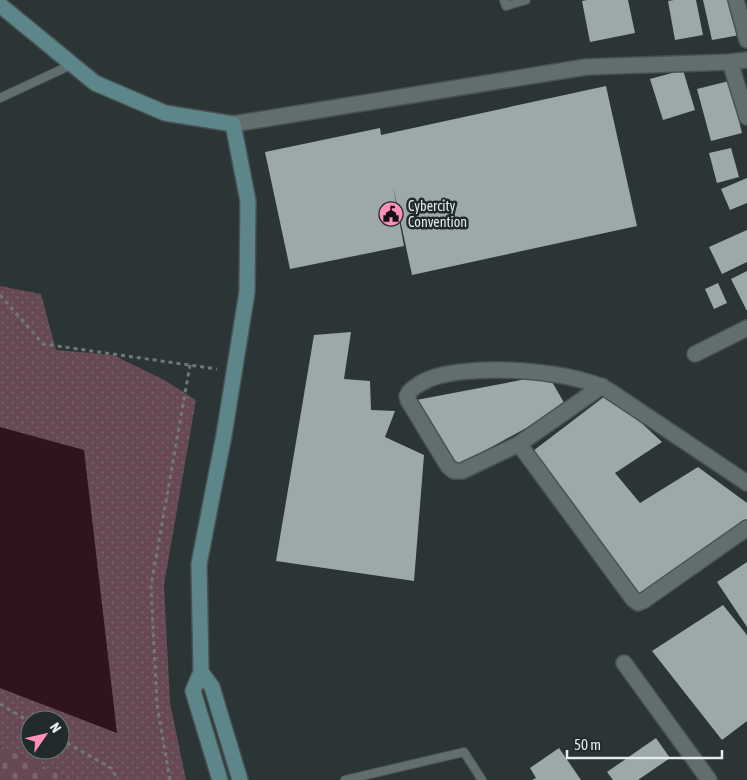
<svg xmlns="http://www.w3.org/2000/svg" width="747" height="780" viewBox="0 0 747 780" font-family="'Asap Condensed',sans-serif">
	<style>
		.cemetery { fill: url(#cemetery-stones) }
		.park { fill: url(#park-dots); fill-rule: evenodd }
		.water { fill: #2f141f }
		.building { fill: #9ca8aa }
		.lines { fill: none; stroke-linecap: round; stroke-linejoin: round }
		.lane-casing { stroke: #495253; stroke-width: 10 }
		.street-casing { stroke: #495253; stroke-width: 18 }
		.secondary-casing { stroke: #495253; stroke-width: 18 }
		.path { stroke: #6f7878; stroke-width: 3; stroke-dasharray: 4 4; stroke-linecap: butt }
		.lane { stroke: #626d6e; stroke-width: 8 }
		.street { stroke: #626d6e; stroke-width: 15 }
		.secondary { stroke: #5c868a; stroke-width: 15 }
		.labels { text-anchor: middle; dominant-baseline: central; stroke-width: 5; stroke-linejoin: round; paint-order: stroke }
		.poi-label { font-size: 14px; fill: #e4ebeb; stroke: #212b2c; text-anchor: start }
	</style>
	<defs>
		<pattern id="cemetery-stones" width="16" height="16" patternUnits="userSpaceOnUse" patternTransform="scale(1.25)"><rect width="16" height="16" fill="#664953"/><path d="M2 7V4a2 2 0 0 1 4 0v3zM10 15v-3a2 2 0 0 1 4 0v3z" fill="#7c636c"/></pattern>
		<pattern id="park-dots" width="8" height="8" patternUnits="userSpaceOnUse" patternTransform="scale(1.25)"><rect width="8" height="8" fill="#664953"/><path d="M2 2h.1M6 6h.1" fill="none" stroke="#7c636c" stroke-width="1.8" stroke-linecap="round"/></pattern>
	</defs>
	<rect width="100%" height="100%" fill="#2b3536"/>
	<polygon class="cemetery" points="0,746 62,775 68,780 0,780"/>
	<path class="park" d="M0 286 41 294 56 350 113 355 166 381 196 400 164 585 170 703 186 780H68L62 775 0 746ZM30 720H60V750H30Z"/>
	<polygon class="water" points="0,427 84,450 117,733 0,688"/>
	<g class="building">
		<polygon points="587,0 628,0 635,33 590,42 582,1"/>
		<polygon points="674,0 696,0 703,35 675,40 668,1"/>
		<polygon points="703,0 733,0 740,35 712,40"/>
		<polygon points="683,70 695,110 663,120 650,79"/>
		<polygon points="729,81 742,133 711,141 697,89"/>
		<polygon points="606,86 637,226 412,275 393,186 404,246 290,269 265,152 380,128 381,135"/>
		<polygon points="731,148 739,177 717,183 709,153"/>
		<polygon points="747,178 747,203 730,210 721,189"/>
		<polygon points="747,230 747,262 722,274 709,247"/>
		<polygon points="747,271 747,311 731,279"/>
		<polygon points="718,283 727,303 714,309 705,289"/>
		<polygon points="351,332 344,379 370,381 371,410 395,411 385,437 424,455 414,581 276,561 314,335"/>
		<polygon points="548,375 566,406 457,466 411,401"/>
		<polygon points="609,393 662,442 615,473 640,503 698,467 747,503 747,519 637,599 533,451"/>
		<polygon points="747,562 747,627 717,582"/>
		<polygon points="723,605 747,635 747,721 722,740 652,651"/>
		<polygon points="656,738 670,758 638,780 613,780 607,772"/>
		<polygon points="559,748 581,780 532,780 536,778 530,768"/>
	</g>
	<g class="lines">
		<defs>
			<g id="lane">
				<polyline points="504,0 506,6 526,0"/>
				<polyline points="0,98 73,64"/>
				<polyline points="345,780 464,752 482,780"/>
			</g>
			<g id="street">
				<polyline points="736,0 747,40"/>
				<polyline points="730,62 747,117"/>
				<polyline points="233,124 586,67 730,62 747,60"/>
				<polyline points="695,354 747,328"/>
				<polyline points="519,444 602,386"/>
				<path d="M747 483 608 390C571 369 458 361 421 383 415 387 410 389 407 396L408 400 448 466 454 471H462L519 444 633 599 638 603 643 601 747 528"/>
				<polyline points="624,663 709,780"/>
			</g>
			<g id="secondary">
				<polyline points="0,5 95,83 165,113 233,124 248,201 247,292 224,435 199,564 201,672 193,691 220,780"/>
				<polyline points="201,672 212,687 240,780"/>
			</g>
		</defs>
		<use href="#lane" class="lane-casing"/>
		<use href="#street" class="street-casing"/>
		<use href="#secondary" class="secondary-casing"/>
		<g class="path">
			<polyline points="0,295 43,344 217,369"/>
			<polyline points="0,704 30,722"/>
			<polyline points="60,739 111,768 118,780"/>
			<polyline points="170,780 157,705 151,586 190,365"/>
		</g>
		<use href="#lane" class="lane"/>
		<use href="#street" class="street"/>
		<use href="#secondary" class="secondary"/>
	</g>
	<defs>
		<symbol id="civic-disc" viewBox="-11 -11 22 22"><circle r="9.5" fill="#ff8eba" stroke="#212b2c"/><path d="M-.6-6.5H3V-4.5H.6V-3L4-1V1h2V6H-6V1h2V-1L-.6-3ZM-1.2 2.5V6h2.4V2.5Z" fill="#111"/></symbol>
	</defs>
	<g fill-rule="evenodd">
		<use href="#civic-disc" x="377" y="200" width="28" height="28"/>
	</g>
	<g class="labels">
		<g class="poi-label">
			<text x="408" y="206">Cybercity<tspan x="408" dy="16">Convention</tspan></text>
		</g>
	</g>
	<g transform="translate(45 735) rotate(56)"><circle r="24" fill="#212b2c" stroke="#6f7878"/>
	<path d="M0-4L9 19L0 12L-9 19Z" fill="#ff8eba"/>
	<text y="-8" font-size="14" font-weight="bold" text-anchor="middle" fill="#e4ebeb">N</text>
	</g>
	<path d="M567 750v8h155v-8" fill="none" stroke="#e4ebeb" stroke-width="2.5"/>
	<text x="574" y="750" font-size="15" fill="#e4ebeb" stroke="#212b2c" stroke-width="4" paint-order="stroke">50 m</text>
</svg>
